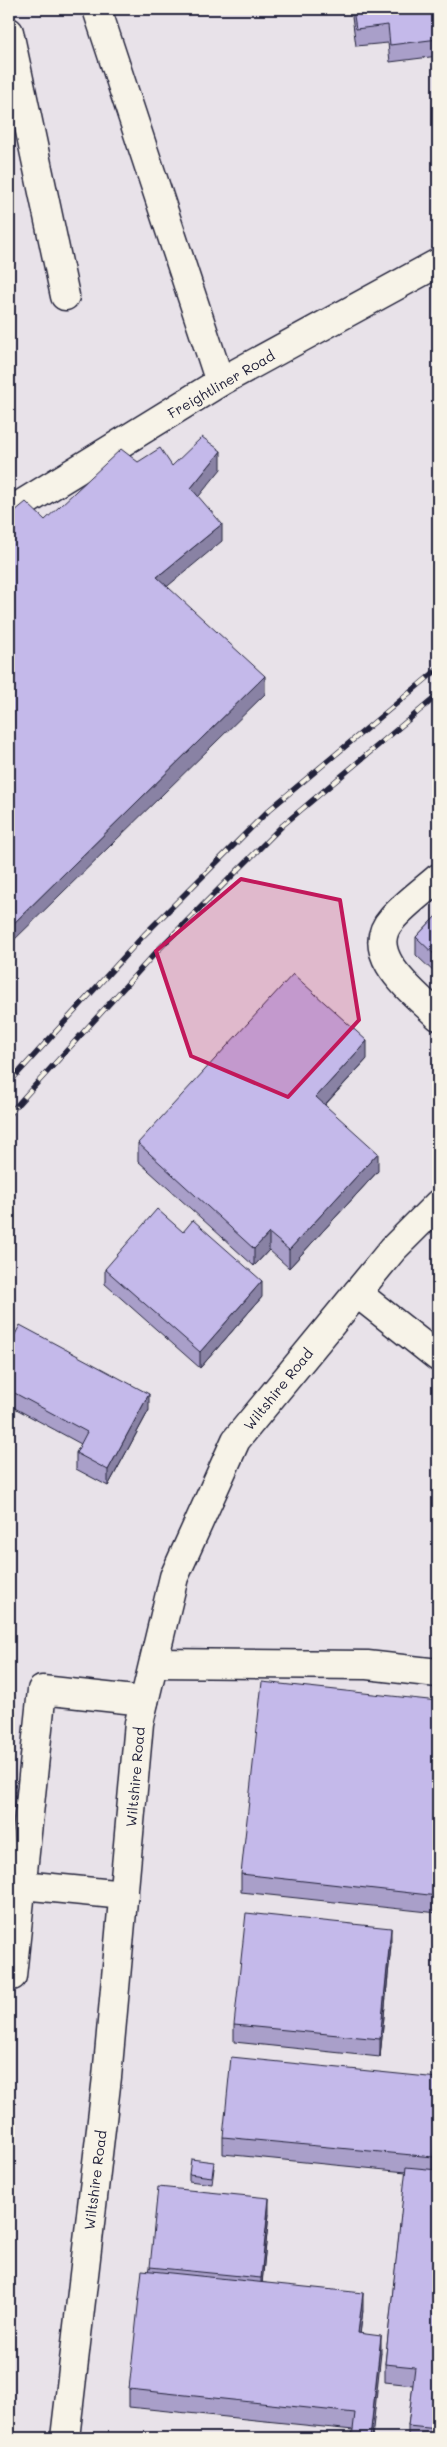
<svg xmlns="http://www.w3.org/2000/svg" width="447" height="2447" viewBox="0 0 447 2447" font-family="Mali,sans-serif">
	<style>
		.built { fill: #e8e2e9 }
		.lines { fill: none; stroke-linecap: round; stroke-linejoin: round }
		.minor-casing { stroke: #22223b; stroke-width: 31 }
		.minor { stroke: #f7f3e8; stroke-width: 28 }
		.rail-casing { stroke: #22223b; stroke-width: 5.5 }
		.rail { stroke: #f7f3e8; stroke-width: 4; stroke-dasharray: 11; stroke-linecap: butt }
		.wall { fill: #a99fc9; stroke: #22223b }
		.shaded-wall { fill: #8982a4; stroke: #22223b }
		.building { fill: #c4b9ea; stroke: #22223b }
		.marked { fill: #c2185b; fill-opacity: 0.2; stroke: #c2185b; stroke-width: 4; stroke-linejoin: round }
		.labels { text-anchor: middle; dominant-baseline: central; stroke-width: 5; stroke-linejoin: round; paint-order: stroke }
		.street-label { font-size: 14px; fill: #22223b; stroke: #f7f3e8 }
	</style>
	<rect width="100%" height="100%" fill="#f7f3e8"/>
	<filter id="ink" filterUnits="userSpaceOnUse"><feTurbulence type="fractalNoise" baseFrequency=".02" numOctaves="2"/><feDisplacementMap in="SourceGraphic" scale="10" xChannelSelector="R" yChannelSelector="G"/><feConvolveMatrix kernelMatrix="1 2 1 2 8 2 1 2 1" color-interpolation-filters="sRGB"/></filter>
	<g filter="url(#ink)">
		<rect class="built" x="9" y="9" width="429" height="2429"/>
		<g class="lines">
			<defs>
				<g id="minor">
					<polyline points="97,9 220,382"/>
					<polyline points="9,32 65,296"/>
					<polyline points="9,512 220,382 438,263"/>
					<path d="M438 878C423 891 405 904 392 919 360 954 416 994 438 1016"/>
					<polyline points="357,1293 438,1357"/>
					<polyline points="154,1663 367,1665 438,1673"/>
					<polyline points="22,1885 124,1895"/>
					<polyline points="12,1976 42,1690 144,1701"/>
					<polyline points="65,2438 107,2077 139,1723 174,1577 236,1440 393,1249 438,1204"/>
				</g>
			</defs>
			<use href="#minor" class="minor-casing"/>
			<use href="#minor" class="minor"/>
			<defs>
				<g id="rail">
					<polyline points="9,1083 144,935 269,810 438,669"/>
					<polyline points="9,1114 159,949 283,825 438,695"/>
				</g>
			</defs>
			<use href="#rail" class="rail-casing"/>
			<use href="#rail" class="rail"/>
		</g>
		<g class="wall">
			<polygon points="351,9 438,9 438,56 390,62 388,43 356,46"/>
			<polygon points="438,914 438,976 416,955 416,937"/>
			<polygon points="367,1059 325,1105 378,1171 289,1268 269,1250 254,1266 138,1161 138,1143"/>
			<polygon points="183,1232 262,1297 200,1368 105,1284 105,1269"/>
			<polygon points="9,1346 149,1410 108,1486 76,1469 76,1453 81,1444 9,1405"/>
			<polygon points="438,1701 438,1913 241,1892 241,1874"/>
			<polygon points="391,1945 380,2057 234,2042 234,2025"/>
			<polygon points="438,2078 434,2170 438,2170 438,2438 408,2438 408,2426 413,2385 385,2382 385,2364 406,2172 223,2154 223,2137"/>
			<polygon points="214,2168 212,2184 189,2181 189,2174"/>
			<polygon points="269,2214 262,2282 363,2310 360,2333 381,2353 353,2430 129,2407 129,2389 150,2267"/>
		</g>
		<g class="shaded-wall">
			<polygon points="221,451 221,469 191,506 191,488"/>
			<polygon points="222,524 222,541 157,595 157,577"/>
			<polygon points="265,676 265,694 9,945 9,928"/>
			<polygon points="367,1041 367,1059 316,1114 316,1097"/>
			<polygon points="378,1153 378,1171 289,1268 289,1250"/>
			<polygon points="269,1233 269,1250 254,1266 254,1249"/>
			<polygon points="262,1281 262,1297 200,1368 200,1352"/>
			<polygon points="149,1394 149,1410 108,1486 108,1470"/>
			<polygon points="391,1928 391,1945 380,2057 380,2039"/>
			<polygon points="438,2108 438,2125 433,2175 433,2157"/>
			<polygon points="269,2198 269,2214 261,2294 261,2278"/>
			<polygon points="363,2293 363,2310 358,2351 358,2333"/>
			<polygon points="381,2336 381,2353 372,2438 370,2438"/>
		</g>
		<g class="building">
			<polygon points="353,9 438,9 438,39 390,45 388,25 356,29"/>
			<polygon points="202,437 221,451 191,488 222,524 157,577 265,676 9,928 9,516 26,502 45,520 121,449 138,462 160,448 172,466"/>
			<polygon points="438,914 438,958 416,937"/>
			<polygon points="293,974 367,1041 316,1097 378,1153 289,1250 269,1233 254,1249 138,1143"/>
			<polygon points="157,1209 183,1232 193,1220 262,1281 200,1352 105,1269"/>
			<polygon points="20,1325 149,1394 108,1470 76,1453 87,1432 9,1390 9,1346"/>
			<polygon points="262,1682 438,1701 438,1896 241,1874"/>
			<polygon points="246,1913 391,1928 380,2039 234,2025"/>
			<polygon points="231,2057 438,2078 438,2108 433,2157 223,2137"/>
			<polygon points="191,2159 214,2162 212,2177 189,2174"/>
			<polygon points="406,2167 438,2170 438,2429 408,2426 415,2367 385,2364"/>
			<polygon points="158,2187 269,2198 261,2278 150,2267"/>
			<polygon points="142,2270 363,2293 358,2333 381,2336 370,2438 352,2438 355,2413 129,2389"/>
		</g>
	</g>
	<path class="marked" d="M241 879 340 900 359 1020 288 1097 191 1056 156 951Z"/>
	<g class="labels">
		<g class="street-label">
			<text transform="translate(221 384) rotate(-30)">Freightliner Road</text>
			<text transform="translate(278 1389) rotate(-51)">Wiltshire Road</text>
			<text transform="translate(135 1777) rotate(-85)">Wiltshire Road</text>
			<text transform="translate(95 2180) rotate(-83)">Wiltshire Road</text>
		</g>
	</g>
	<rect width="447" height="2447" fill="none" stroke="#f7f3e8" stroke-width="30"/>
	<rect x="15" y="15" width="417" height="2417" fill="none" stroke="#22223b" stroke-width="2" filter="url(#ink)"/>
</svg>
